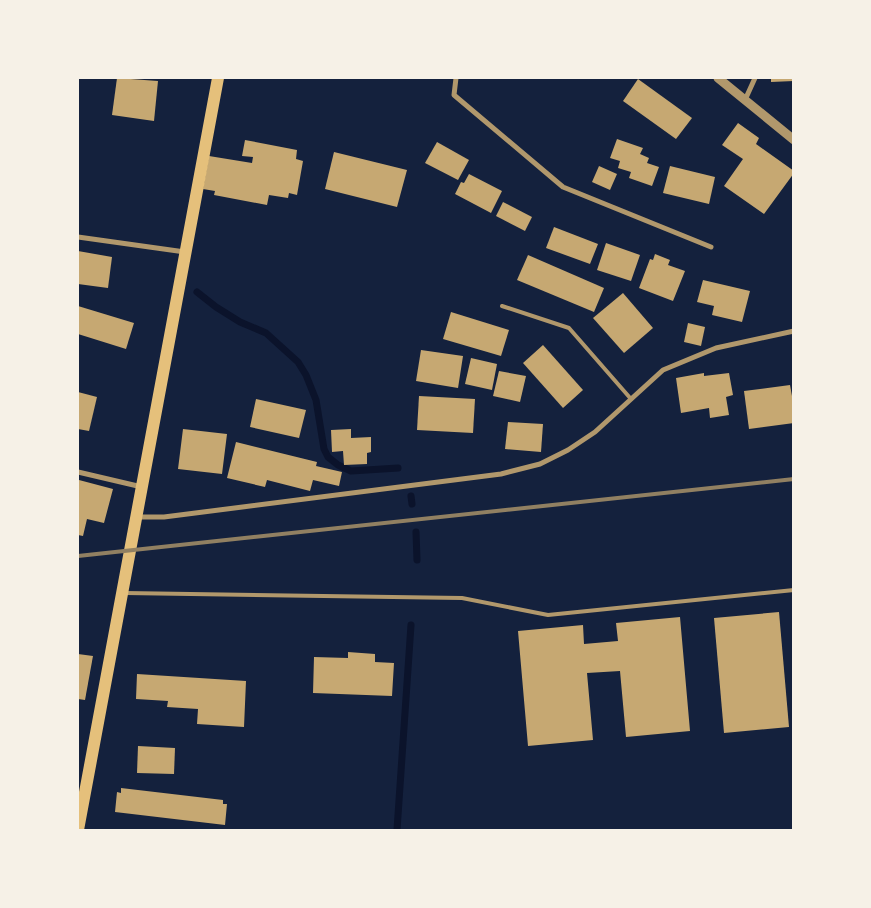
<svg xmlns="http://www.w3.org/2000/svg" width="871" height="908" viewBox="0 0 871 908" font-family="Montserrat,sans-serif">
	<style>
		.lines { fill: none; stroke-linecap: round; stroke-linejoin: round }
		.stream { stroke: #0b132b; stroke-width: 7 }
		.building { fill: #c6a872 }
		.service { stroke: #b1986c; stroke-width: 4 }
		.minor { stroke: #b1986c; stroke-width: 5 }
		.tertiary { stroke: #b1986c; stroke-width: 9 }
		.primary { stroke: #e5c07b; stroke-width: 12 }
		.rail { stroke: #918062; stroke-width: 4 }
	</style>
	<rect width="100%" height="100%" fill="#14213d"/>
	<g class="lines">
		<g class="stream">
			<polyline points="197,292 216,307 240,322 266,333 298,362 306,375 316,400 324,449 328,457 338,465 351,471 398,468"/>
			<polyline points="411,496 412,504"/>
			<polyline points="416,532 417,560"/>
			<polyline points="397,830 411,625"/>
		</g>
	</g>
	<g class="building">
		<polygon points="117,78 158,81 154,121 112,115"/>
		<polygon points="771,78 794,78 794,81 771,82"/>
		<polygon points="638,79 692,118 676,139 623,101"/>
		<polygon points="738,123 759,138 756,144 794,171 794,173 764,214 724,186 743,159 722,145"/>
		<polygon points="617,139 643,148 640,154 649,158 647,163 659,167 652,186 629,178 631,172 618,168 620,161 610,158"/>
		<polygon points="245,140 297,150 296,159 303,161 297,195 289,193 288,198 269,195 267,205 214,195 215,191 203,189 209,156 252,163 253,157 242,156"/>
		<polygon points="437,142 469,160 458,180 425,163"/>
		<polygon points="334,152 407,170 397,207 325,189"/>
		<polygon points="599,166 617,174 610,190 592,182"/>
		<polygon points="670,166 715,177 709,204 663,193"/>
		<polygon points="469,174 502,191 491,213 455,194 461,182 464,183"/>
		<polygon points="503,202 532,217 525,231 496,216"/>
		<polygon points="554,227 598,244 590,264 546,248"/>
		<polygon points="606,243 640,255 631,281 597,270"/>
		<polygon points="78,251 112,257 108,288 78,284"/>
		<polygon points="655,254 670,260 668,265 685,271 673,301 639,288 650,259 653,260"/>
		<polygon points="528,255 604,288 594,312 517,280"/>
		<polygon points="703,280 750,291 742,322 712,315 714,306 697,302"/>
		<polygon points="623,293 653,328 624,353 593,318"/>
		<polygon points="78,306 134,323 126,349 78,334"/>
		<polygon points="451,312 509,330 501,356 443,339"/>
		<polygon points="688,323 705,327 701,346 684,342"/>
		<polygon points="543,345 583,390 563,408 523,363"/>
		<polygon points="421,350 463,356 458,388 416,381"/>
		<polygon points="471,358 497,364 492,390 465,384"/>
		<polygon points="499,371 526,376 520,402 493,396"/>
		<polygon points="704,373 704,376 729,373 733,395 726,397 729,415 710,418 709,408 681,413 676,378"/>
		<polygon points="790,385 794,407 794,423 749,429 744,391"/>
		<polygon points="78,392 97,397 89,431 78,429"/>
		<polygon points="419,396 475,399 473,433 417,430"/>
		<polygon points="256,399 306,410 299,438 250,427"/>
		<polygon points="508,422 543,424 541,452 505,449"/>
		<polygon points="183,429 227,434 222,474 178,469"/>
		<polygon points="351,429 351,438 371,437 371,452 367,453 367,464 344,465 343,451 332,452 331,430"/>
		<polygon points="236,442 317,462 316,466 342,472 339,486 313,480 310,491 267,480 265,487 227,478"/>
		<polygon points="79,480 113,489 104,523 87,519 83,536 78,535 78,486"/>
		<polygon points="779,612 789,727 724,733 714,618"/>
		<polygon points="680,617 690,731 626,737 620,671 587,673 593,740 528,746 518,631 583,625 584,644 618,641 616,623"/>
		<polygon points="348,652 375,654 375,662 394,663 392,696 313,693 314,657 348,658"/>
		<polygon points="78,654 93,656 85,700 78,699"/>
		<polygon points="137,674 246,681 244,727 197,724 198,709 167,707 168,701 136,699"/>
		<polygon points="138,746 175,748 174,774 137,773"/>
		<polygon points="121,788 223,800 223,804 227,804 225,825 115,812 117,792 121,793"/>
	</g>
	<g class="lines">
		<g class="service">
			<polyline points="502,306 569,328 631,399"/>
			<polyline points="125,593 462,598 548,615 794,590"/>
		</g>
		<g class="minor">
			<polyline points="456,78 454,95 563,187 711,247"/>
			<polyline points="745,100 755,78"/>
			<polyline points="78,237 185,252"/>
			<polyline points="78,472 142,487"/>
			<polyline points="137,517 164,517 501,474 540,464 568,450 595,432 663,370 716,348 794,331"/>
		</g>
		<polyline class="tertiary" points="718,78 794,140"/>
		<polyline class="primary" points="78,830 218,78"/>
		<polyline class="rail" points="78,556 794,479"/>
	</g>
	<rect width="871" height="908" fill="none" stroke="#f6f1e7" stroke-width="158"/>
</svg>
